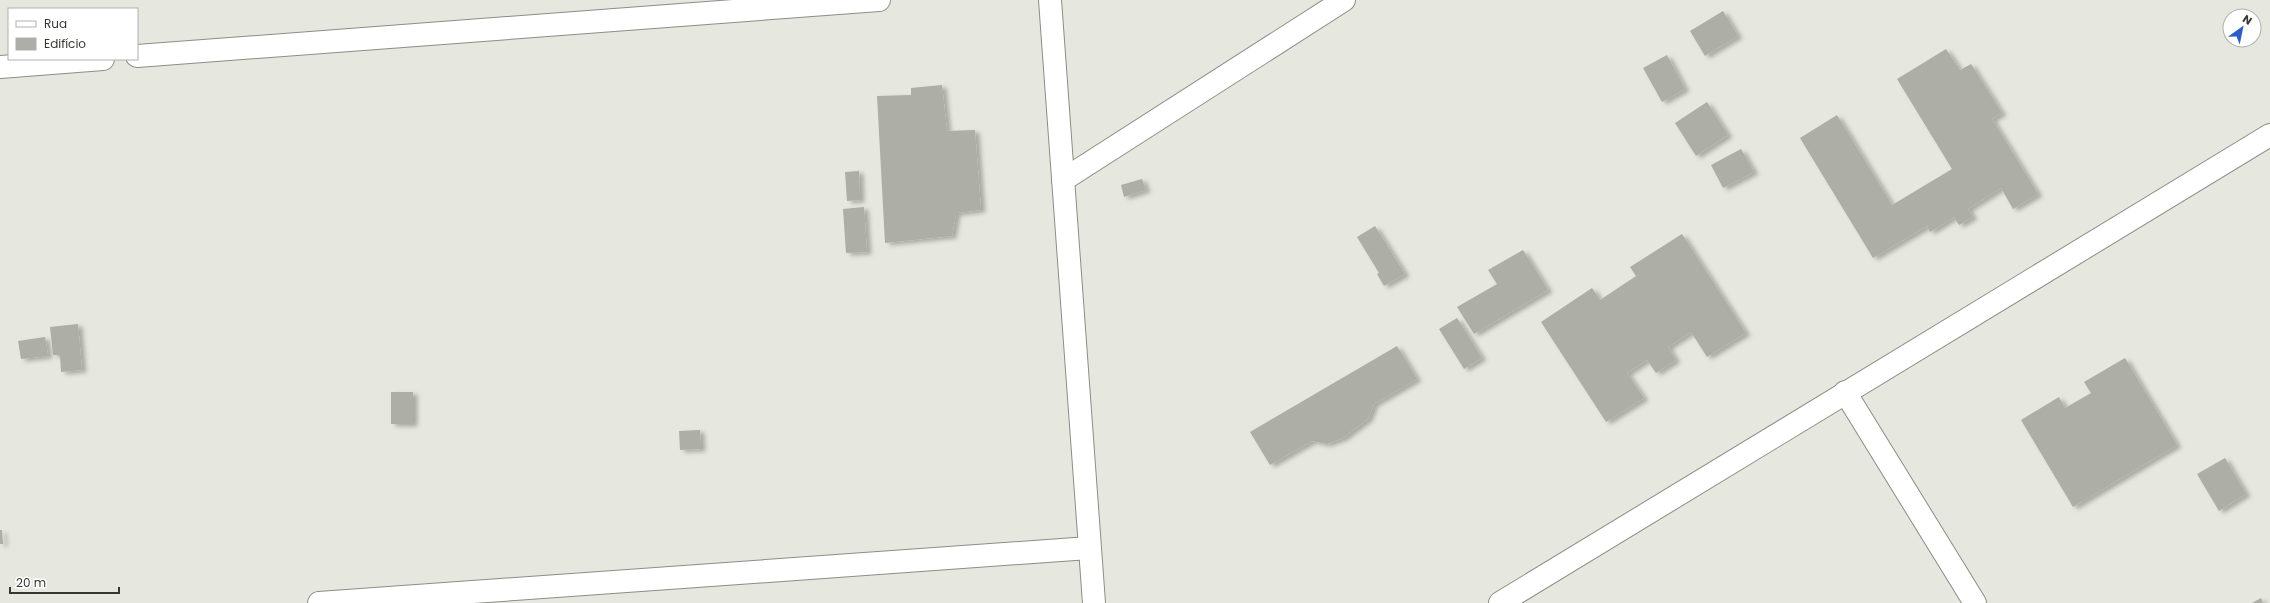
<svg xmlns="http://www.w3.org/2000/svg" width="2270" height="603" viewBox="0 0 2270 603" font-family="Poppins,sans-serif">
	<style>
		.building { fill: #adaea5; filter: url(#shadow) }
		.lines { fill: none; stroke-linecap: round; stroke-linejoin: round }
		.street-casing { stroke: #8c8d85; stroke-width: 24 }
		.street { stroke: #fff; stroke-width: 22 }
	</style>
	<defs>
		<filter id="shadow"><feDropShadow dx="4.5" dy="2.5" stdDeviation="2" flood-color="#0004"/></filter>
	</defs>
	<rect width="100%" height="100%" fill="#e6e7de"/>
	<g class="building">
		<polygon points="1723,11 1738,36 1705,56 1690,31"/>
		<polygon points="1946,49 1960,70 1971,64 2002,113 1992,119 2038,194 2013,209 2001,188 1968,209 1973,217 1959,225 1954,217 1930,232 1927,226 1873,258 1800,138 1837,115 1892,205 1952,169 1897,79"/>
		<polygon points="1667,55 1685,89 1662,102 1643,68"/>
		<polygon points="942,85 947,131 975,130 981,210 956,213 952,236 885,243 877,96 911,95 911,88"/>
		<polygon points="1707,102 1728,135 1696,156 1675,123"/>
		<polygon points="1741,149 1754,172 1723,188 1711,165"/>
		<polygon points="859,171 860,200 847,201 845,172"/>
		<polygon points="1142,179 1146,190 1124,197 1121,185"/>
		<polygon points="864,207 867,252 846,253 843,209"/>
		<polygon points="1375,226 1405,274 1384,286 1377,274 1379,273 1357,237"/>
		<polygon points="1682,234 1746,333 1707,357 1691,332 1668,347 1676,360 1656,373 1647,360 1627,373 1644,398 1606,422 1541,322 1592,288 1600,300 1636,276 1630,267"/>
		<polygon points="1523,250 1548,290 1474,334 1457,307 1497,284 1488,270"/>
		<polygon points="1457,318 1482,358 1464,369 1439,329"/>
		<polygon points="78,324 82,370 61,372 60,355 53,355 50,327"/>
		<polygon points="45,337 48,356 21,359 18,341"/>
		<polygon points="1397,346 1417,379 1374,404 1368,419 1343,438 1327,444 1312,441 1270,465 1250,432"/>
		<polygon points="2125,358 2177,445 2073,507 2021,420 2059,397 2065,408 2091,393 2084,382"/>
		<rect x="391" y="392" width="22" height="32"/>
		<polygon points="700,430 701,449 680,450 679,431"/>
		<polygon points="2225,458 2246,494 2219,511 2197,474"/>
		<polygon points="0,530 2,530 3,544 0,544"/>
		<polygon points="2261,598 2263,603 2252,603"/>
	</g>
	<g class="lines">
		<defs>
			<g id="street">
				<polyline points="1050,0 1094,603"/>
				<polyline points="137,56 879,0"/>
				<polyline points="0,67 103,59"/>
				<polyline points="1063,180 1344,0"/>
				<polyline points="1845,392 1975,603"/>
				<polyline points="319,603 1089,548"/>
				<polyline points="1500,603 2270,135"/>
			</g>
		</defs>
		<use href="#street" class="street-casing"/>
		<use href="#street" class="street"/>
	</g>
	<rect x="8" y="8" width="130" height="52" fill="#ffffff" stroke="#afafad"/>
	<rect x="16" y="21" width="20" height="6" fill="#ffffff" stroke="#afafad"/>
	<text x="44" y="28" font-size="12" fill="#363632">Rua</text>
	<rect x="16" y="38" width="20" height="12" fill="#adaea5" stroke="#afafad"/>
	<text x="44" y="48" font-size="12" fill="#363632">Edifício</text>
	<g transform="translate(2242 28) rotate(33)"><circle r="19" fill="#ffffff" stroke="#afafad"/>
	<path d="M0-3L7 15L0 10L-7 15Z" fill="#2a5dcb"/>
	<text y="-6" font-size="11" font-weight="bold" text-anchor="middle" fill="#363632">N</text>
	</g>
	<path d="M10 587v6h109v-6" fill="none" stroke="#363632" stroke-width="2"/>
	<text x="16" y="587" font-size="12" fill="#363632" stroke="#ffffff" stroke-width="3" paint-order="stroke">20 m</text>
</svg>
